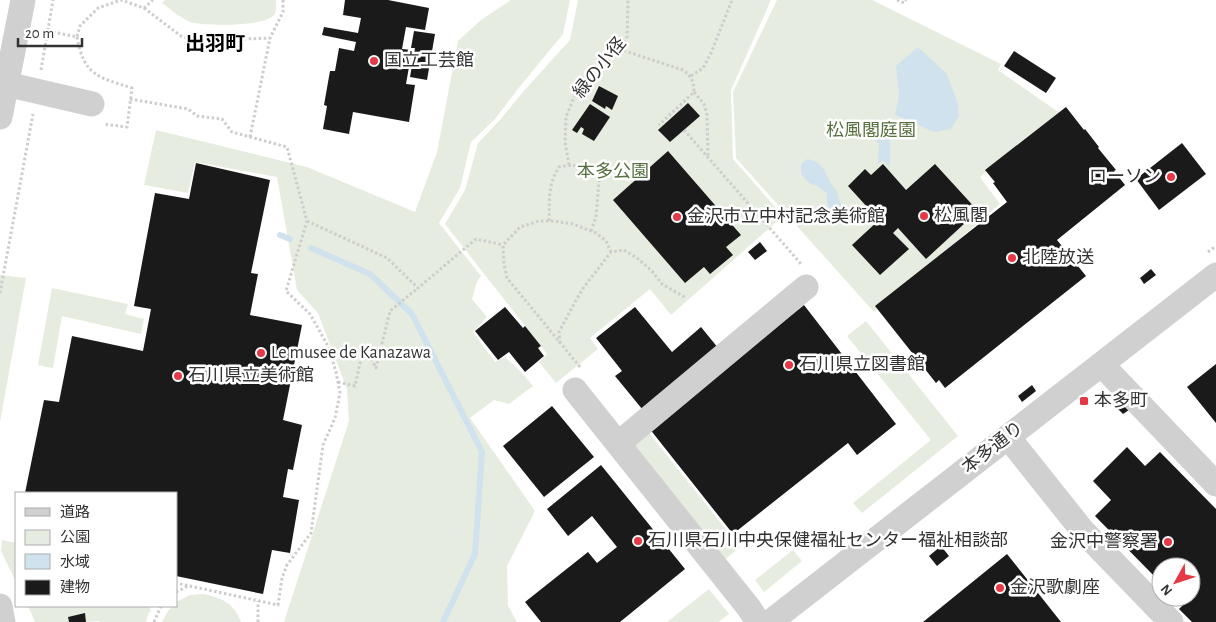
<svg xmlns="http://www.w3.org/2000/svg" width="1216" height="622" viewBox="0 0 1216 622" font-family="'Alegreya Sans','Noto Sans JP',sans-serif">
	<style>
		.green { fill: #e6ecdf }
		.water { fill: #cfe2ee }
		.lines { fill: none; stroke-linecap: round; stroke-linejoin: round }
		.stream { stroke: #cfe2ee; stroke-width: 6 }
		.building { fill: #1a1a1a }
		.path { stroke: #cdcdcd; stroke-width: 3; stroke-dasharray: 2.5 2.5; stroke-linecap: butt }
		.minor { stroke: #d0d0d0; stroke-width: 25 }
		.poi-dot { fill: #e63946; stroke: #fff; stroke-width: 2 }
		.labels { text-anchor: middle; dominant-baseline: central; stroke-width: 5; stroke-linejoin: round; paint-order: stroke }
		.poi-label { font-size: 18px; fill: #333; stroke: #fff; text-anchor: start }
		.street-label { font-size: 18px; fill: #333; stroke: #fff }
		.park-label { font-size: 18px; fill: #56703f; stroke: #fff }
		.quarter-label { font-size: 20px; font-weight: bold; fill: #000; stroke: #fff }
	</style>
	<rect width="100%" height="100%" fill="#fff"/>
	<g class="green">
		<path d="M165 0H276C276 5 277 11 274 15 264 27 201 27 188 21 179 17 170 9 162 3Z"/>
		<polygon points="511,0 570,0 563,34 517,90 496,118 471,142 460,188 439,223 481,276 477,282 472,299 487,317 473,332 495,362 505,357 523,374 533,386 509,404 494,400 470,418 535,511 507,566 508,606 517,622 284,622 349,421 347,389 318,313 297,290 277,177 195,162 188,193 144,185 156,130 307,167 415,212 437,152 458,41 481,20"/>
		<polygon points="578,0 771,0 731,90 733,159 783,216 671,315 650,289 590,338 598,349 556,383 539,362 547,354 445,224 465,190 478,143 501,119 522,93 570,40"/>
		<polygon points="777,0 872,0 1001,64 998,70 1061,114 980,177 1000,204 874,312 736,158 733,92"/>
		<polygon points="0,275 26,278 0,422"/>
		<polygon points="52,288 128,304 125,314 144,319 141,334 62,316 53,368 38,365"/>
		<polygon points="866,321 958,436 862,513 853,503 931,440 847,336"/>
		<polygon points="649,433 740,547 722,562 630,448"/>
		<polygon points="2,540 16,543 16,582 1,551"/>
		<polygon points="793,550 802,561 764,592 755,580"/>
		<polygon points="709,589 729,614 718,622 667,622"/>
		<path d="M203 594C221 597 235 604 241 622H162L168 611 173 606H176V603L178 601 190 595Z"/>
		<polygon points="28,606 149,606 151,612 149,612 146,622 100,622 99,621 86,622 85,613 68,617 69,622 35,622"/>
	</g>
	<g class="water">
		<polygon points="918,47 947,74 958,104 959,116 951,129 934,132 895,115 899,96 896,66"/>
		<path d="M874 119C878 123 883 126 886 131 892 142 891 155 889 167L883 160 878 164 879 144 868 130 869 122Z"/>
		<path d="M807 159 815 161 823 168 830 182 837 192 842 208 837 216H832C828 208 826 202 827 193L817 186 809 183 801 174V165Z"/>
	</g>
	<g class="lines">
		<g class="stream">
			<polyline points="280,235 290,239"/>
			<polyline points="311,248 370,274 412,314 482,452 475,554 443,622"/>
		</g>
	</g>
	<g class="building">
		<polygon points="345,0 388,0 429,8 425,30 406,27 402,49 412,50 406,84 415,85 409,122 353,112 349,134 323,129 327,106 324,105 330,71 335,71 339,48 354,51 356,42 322,35 324,27 358,33 361,18 343,15"/>
		<polygon points="414,31 435,34 427,80 410,77 415,48 411,48"/>
		<polygon points="1014,51 1056,78 1046,93 1004,66"/>
		<polygon points="599,86 618,96 612,110 606,106 605,109 592,101"/>
		<polygon points="688,103 700,116 670,142 658,130"/>
		<polygon points="590,104 610,117 594,141 582,134 584,129 581,127 577,133 572,130"/>
		<polygon points="1066,107 1084,130 1085,129 1099,147 1098,148 1116,170 1114,171 1125,185 1057,240 1086,276 945,388 939,380 936,383 875,306 1007,202 993,183 995,182 985,170"/>
		<polygon points="1182,143 1206,174 1159,210 1136,179"/>
		<polygon points="668,151 741,235 726,247 733,255 710,274 704,267 685,283 613,200"/>
		<polygon points="196,163 270,180 251,273 258,274 250,315 302,325 283,420 302,425 293,470 288,469 283,497 299,500 290,553 272,550 263,594 176,576 176,493 25,493 44,400 59,402 72,336 143,351 151,309 134,306 155,193 189,199"/>
		<polygon points="883,164 906,190 935,164 978,211 926,259 898,228 893,233 909,249 880,275 852,245 879,220 848,186 865,169 871,175"/>
		<polygon points="760,242 767,251 755,260 748,252"/>
		<polygon points="1151,269 1156,275 1144,284 1140,278"/>
		<polygon points="804,305 896,424 857,455 848,443 733,534 649,428"/>
		<polygon points="505,307 523,328 525,326 541,346 538,348 544,356 525,372 509,352 498,360 475,331"/>
		<polygon points="635,307 672,352 701,327 723,354 647,415 615,376 622,371 596,338"/>
		<polygon points="1216,364 1216,423 1187,387"/>
		<polygon points="1032,385 1036,391 1022,402 1018,396"/>
		<polygon points="1122,403 1129,410 1123,414 1117,408"/>
		<polygon points="552,406 594,457 544,497 503,446"/>
		<polygon points="1127,447 1145,466 1160,452 1216,509 1216,622 1192,622 1179,609 1183,605 1174,597 1191,597 1191,567 1161,567 1161,583 1095,516 1111,500 1093,481"/>
		<polygon points="601,465 685,569 620,622 541,622 525,602 588,552 597,563 617,547 592,516 568,536 547,509"/>
		<polygon points="941,546 949,556 937,566 929,556"/>
		<polygon points="1007,554 1061,622 923,622"/>
		<polygon points="85,613 86,622 69,622 68,617"/>
	</g>
	<g class="lines">
		<g class="path">
			<polyline points="897,0 904,3 906,0"/>
			<polyline points="144,8 181,36 195,41 270,38 283,12 283,0"/>
			<polyline points="48,31 77,37 80,26 98,8 121,0 144,8 153,0"/>
			<path d="M77 37C84 76 98 77 132 88L127 127 103 124"/>
			<path d="M619 49 683 70C691 76 694 81 694 92L659 125"/>
			<polyline points="41,70 53,0"/>
			<polyline points="691,76 703,68 711,53 732,0"/>
			<polyline points="694,92 704,104 707,115 708,158"/>
			<polyline points="130,99 188,109 197,116 222,119 232,132 287,147 307,221 286,291 310,314 328,346 336,372 340,393 335,418 323,445 311,533 287,565 282,578 278,605 176,583"/>
			<polyline points="684,130 802,265"/>
			<polyline points="250,137 270,38"/>
			<polyline points="569,165 565,142 566,117 577,90 591,74 627,40 628,0"/>
			<polyline points="307,221 387,258 418,288 476,239 503,245"/>
			<path d="M549 221C550 200 547 186 559 167 577 163 587 167 599 180L596 217 591 231"/>
			<polyline points="1208,252 1216,246"/>
			<polyline points="0,293 33,114"/>
			<polyline points="560,343 559,332 575,302 584,287 611,252 624,250 637,258 652,271 662,284 686,298"/>
			<polyline points="580,367 507,278 504,264 503,245 520,227 539,221 553,221 573,224 596,233 606,241 611,252"/>
			<polyline points="338,382 355,386 364,345 376,368 390,311 418,288"/>
			<polyline points="176,592 188,586"/>
			<polyline points="154,622 161,606"/>
			<polyline points="258,622 258,601"/>
		</g>
		<g class="minor">
			<polyline points="0,82 6,84 92,104"/>
			<polyline points="0,117 23,0"/>
			<polyline points="1102,365 1216,484"/>
			<polyline points="575,390 749,608 758,622"/>
			<polyline points="1008,437 1082,530 1171,622"/>
			<polyline points="619,443 806,287"/>
			<polyline points="0,606 3,622"/>
			<polyline points="770,622 1216,275"/>
		</g>
	</g>
	<g class="poi-dot">
		<circle cx="374" cy="61" r="5"/>
		<circle cx="1171" cy="177" r="5"/>
		<circle cx="924" cy="216" r="5"/>
		<circle cx="677" cy="217" r="5"/>
		<circle cx="1012" cy="258" r="5"/>
		<circle cx="261" cy="353" r="5"/>
		<circle cx="789" cy="365" r="5"/>
		<circle cx="178" cy="376" r="5"/>
		<rect x="1079" y="396" width="10" height="10" rx="2.5"/>
		<circle cx="638" cy="541" r="5"/>
		<circle cx="1168" cy="542" r="5"/>
		<circle cx="1000" cy="588" r="5"/>
	</g>
	<g class="labels">
		<g class="poi-label">
			<text x="384" y="61">国立工芸館</text>
			<text x="1161" y="177" text-anchor="end">ローソン</text>
			<text x="934" y="216">松風閣</text>
			<text x="687" y="217">金沢市立中村記念美術館</text>
			<text x="1022" y="258">北陸放送</text>
			<text x="271" y="353">Le musee de Kanazawa</text>
			<text x="799" y="365">石川県立図書館</text>
			<text x="188" y="376">石川県立美術館</text>
			<text x="1094" y="401">本多町</text>
			<text x="648" y="541">石川県石川中央保健福祉センター福祉相談部</text>
			<text x="1158" y="542" text-anchor="end">金沢中警察署</text>
			<text x="1010" y="588">金沢歌劇座</text>
		</g>
		<g class="street-label">
			<text transform="translate(600 68) rotate(-51)">緑の小径</text>
			<text transform="translate(993 448) rotate(-38)">本多通り</text>
		</g>
		<g class="park-label">
			<text x="871" y="131">松風閣庭園</text>
			<text x="613" y="172">本多公園</text>
		</g>
		<g class="quarter-label">
			<text x="215" y="44">出羽町</text>
		</g>
	</g>
	<rect x="15" y="492" width="162" height="115" fill="#ffffff" stroke="#adadad"/>
	<rect x="25" y="508" width="25" height="8" fill="#d0d0d0" stroke="#adadad"/>
	<text x="60" y="517" font-size="15" fill="#333333">道路</text>
	<rect x="25" y="530" width="25" height="15" fill="#e6ecdf" stroke="#adadad"/>
	<text x="60" y="542" font-size="15" fill="#333333">公園</text>
	<rect x="25" y="554" width="25" height="15" fill="#cfe2ee" stroke="#adadad"/>
	<text x="60" y="567" font-size="15" fill="#333333">水域</text>
	<rect x="25" y="580" width="25" height="15" fill="#1a1a1a" stroke="#adadad"/>
	<text x="60" y="592" font-size="15" fill="#333333">建物</text>
	<g transform="translate(1176 582) rotate(230)"><circle r="24" fill="#ffffff" stroke="#adadad"/>
	<path d="M0-4L9 19L0 12L-9 19Z" fill="#e63946"/>
	<text y="-8" font-size="14" font-weight="bold" text-anchor="middle" fill="#333333">N</text>
	</g>
	<path d="M18 38v8h64v-8" fill="none" stroke="#333333" stroke-width="2.5"/>
	<text x="25" y="38" font-size="15" fill="#333333" stroke="#ffffff" stroke-width="4" paint-order="stroke">20 m</text>
</svg>
